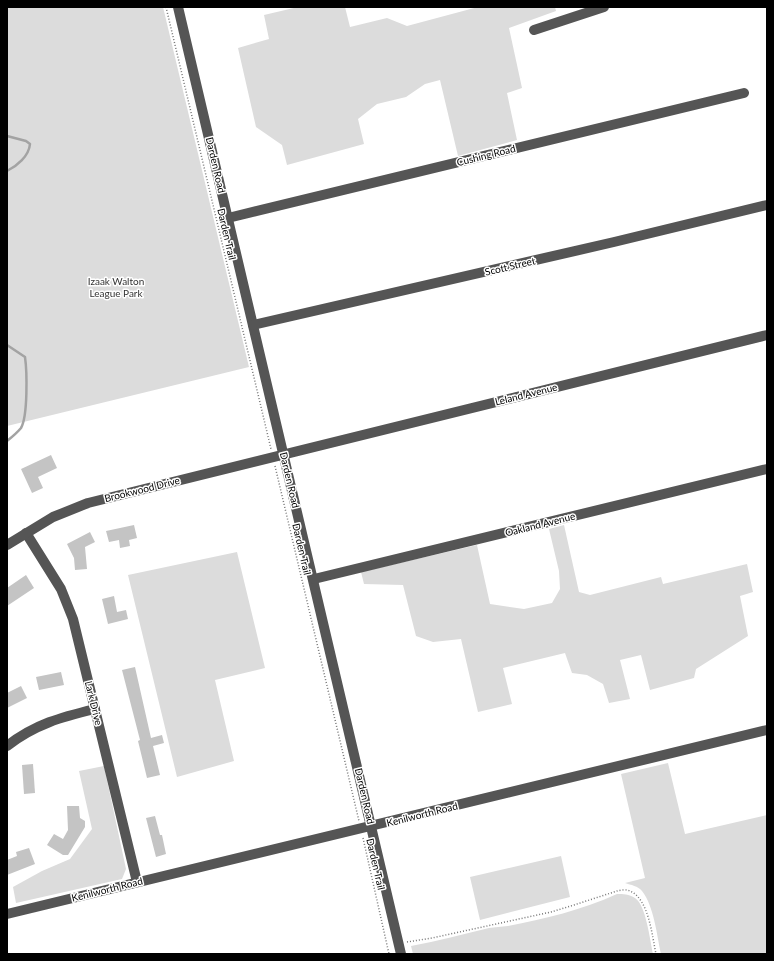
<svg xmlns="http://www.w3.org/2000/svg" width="774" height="961" viewBox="0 0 774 961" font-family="Lato,sans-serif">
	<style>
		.green { fill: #dcdcdc }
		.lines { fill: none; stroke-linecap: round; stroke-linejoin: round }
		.stream { stroke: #a3a3a3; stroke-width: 2.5 }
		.building { fill: #c4c4c4 }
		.path { stroke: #777; stroke-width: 1.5; stroke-dasharray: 1 2; stroke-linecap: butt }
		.minor { stroke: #555; stroke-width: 10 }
		.labels { text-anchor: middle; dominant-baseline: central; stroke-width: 3; stroke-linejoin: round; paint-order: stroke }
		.street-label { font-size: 10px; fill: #000; stroke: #fff }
		.park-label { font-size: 10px; fill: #333; stroke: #fff }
	</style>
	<rect width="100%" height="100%" fill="#fff"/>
	<g class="green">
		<polygon points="7,7 163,7 249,367 7,426"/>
		<polygon points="298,7 345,7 350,27 387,18 407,26 478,7 555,7 556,11 509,28 522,88 507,93 517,140 458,156 440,80 425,84 406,97 377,104 358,119 364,144 287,165 282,145 256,127 238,48 269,39 264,15"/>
		<polygon points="564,525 579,592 590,595 661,577 663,584 747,564 753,592 740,596 748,636 696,669 694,678 650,690 641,655 620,660 630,699 609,703 603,684 587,675 572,673 565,653 503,668 512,704 478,712 461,639 433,642 416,636 403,585 364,584 361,572 477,545 490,604 524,609 552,603 560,589 559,571 549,529"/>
		<polygon points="237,552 265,668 215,680 234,761 177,777 128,575"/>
		<path d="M668 763 685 834 767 815V954H661C657 936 654 906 642 891 638 886 631 885 625 883L645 878 621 774Z"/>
		<polygon points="104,766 126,869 122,879 16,903 13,887 42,871 70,859 92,829 79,771"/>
		<polygon points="561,856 570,897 480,920 470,877"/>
		<path d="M617 894C623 894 629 894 635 898 646 905 650 940 653 954H413L411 946C438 941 463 934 489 928 495 927 501 927 508 926 544 919 582 910 617 894Z"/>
	</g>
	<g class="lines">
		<g class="stream">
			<path d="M7 136 26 141 30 144C29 156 17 166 7 171"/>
			<path d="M7 345 25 357C27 371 28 416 21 428 17 433 12 437 7 441"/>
		</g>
	</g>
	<g class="building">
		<polygon points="51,455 57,468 38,477 43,488 32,493 21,469"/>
		<polygon points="134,525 137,538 129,540 130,546 120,548 119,540 109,542 106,531"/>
		<polygon points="90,532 95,542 85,547 87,569 75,570 74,558 67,544"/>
		<polygon points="26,575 34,588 7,606 7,588"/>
		<polygon points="114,596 117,612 126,610 128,619 108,624 102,599"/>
		<polygon points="135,667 151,738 162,735 164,743 153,746 160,775 147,778 138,741 140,740 122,670"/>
		<polygon points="61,672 64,685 39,690 36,677"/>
		<polygon points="21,686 27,698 7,708 7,693"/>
		<polygon points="33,764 35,793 24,794 22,765"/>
		<polygon points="67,806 79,806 80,818 85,821 85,827 68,855 63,855 47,845 54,834 63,839 68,830"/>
		<polygon points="155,816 160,835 162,835 166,854 156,857 146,818"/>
		<polygon points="29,848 35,864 7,875 7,860 17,856 16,852"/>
	</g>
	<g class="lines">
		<g class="path">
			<polyline points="166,7 271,449"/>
			<polyline points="275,466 359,821"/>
			<polyline points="363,838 389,954"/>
			<path d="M407 942 432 938 551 912 574 905 617 891C621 890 626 889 630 891 649 899 652 936 656 954"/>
		</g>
		<g class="minor">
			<polyline points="178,7 401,954"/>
			<polyline points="534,30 604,7"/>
			<polyline points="228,218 744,93"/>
			<polyline points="253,325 614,242 767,205"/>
			<polyline points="26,533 61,589 73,619 137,882"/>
			<polyline points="7,545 53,517 88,503 767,335"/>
			<polyline points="314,579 767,469"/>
			<path d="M7 746C35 724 62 717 95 709"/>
			<polyline points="7,914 767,730"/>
		</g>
	</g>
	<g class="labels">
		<g class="street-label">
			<text transform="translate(486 155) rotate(-14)">Cushing Road</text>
			<text transform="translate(216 165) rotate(77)">Darden Road</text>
			<text transform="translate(227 234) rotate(77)">Darden Trail</text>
			<text transform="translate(510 266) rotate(-13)">Scott Street</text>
			<text transform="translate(526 394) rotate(-14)">Leland Avenue</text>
			<text transform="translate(290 480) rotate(77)">Darden Road</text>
			<text transform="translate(142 489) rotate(-14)">Brookwood Drive</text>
			<text transform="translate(540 524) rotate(-14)">Oakland Avenue</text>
			<text transform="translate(302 549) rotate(77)">Darden Trail</text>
			<text transform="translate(94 703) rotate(76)">Lark Drive</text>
			<text transform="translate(365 796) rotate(77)">Darden Road</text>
			<text transform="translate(422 814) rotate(-14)">Kenilworth Road</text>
			<text transform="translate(376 864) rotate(77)">Darden Trail</text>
			<text transform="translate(107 889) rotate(-14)">Kenilworth Road</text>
		</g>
		<g class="park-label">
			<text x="116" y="281">Izaak Walton<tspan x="116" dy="12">League Park</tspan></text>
		</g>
	</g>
	<rect width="774" height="961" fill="none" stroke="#000000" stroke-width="16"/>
</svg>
